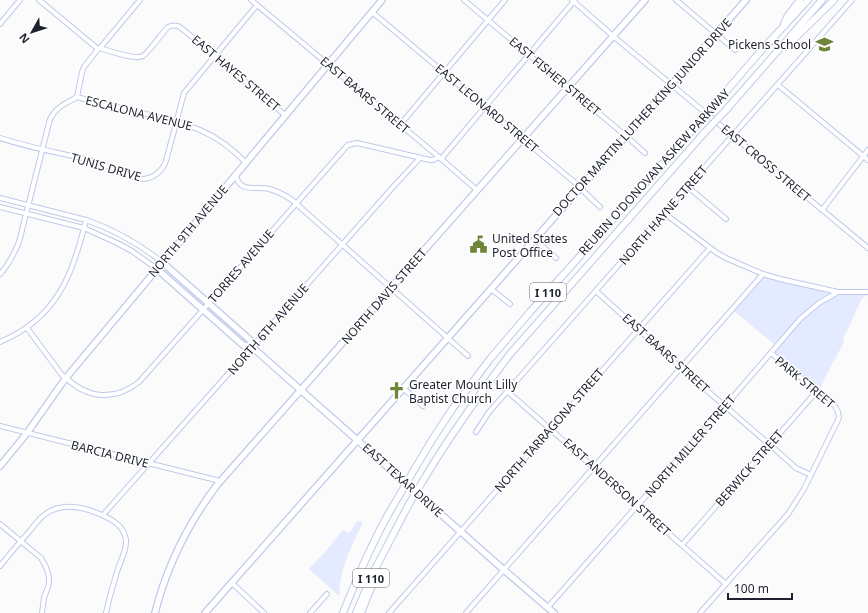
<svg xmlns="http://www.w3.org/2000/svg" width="868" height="613" viewBox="0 0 868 613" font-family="'Noto Sans',sans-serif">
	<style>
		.green { fill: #e4eaff }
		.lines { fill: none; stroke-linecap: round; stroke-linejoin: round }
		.minor-casing { stroke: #bfc9eb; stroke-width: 6 }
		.major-casing { stroke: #bfc9eb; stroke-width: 8 }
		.highway-casing { stroke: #bfc9eb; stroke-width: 8 }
		.minor { stroke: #fff; stroke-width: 4 }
		.major { stroke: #fff; stroke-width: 5.5 }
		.highway { stroke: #fff; stroke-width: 6 }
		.highway-bridge-casing { stroke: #bfc9eb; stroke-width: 8; stroke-linecap: butt }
		.highway-bridge { stroke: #fff; stroke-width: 6 }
		.labels { text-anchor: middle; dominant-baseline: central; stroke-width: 3; stroke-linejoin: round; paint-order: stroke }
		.shield { fill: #fff; stroke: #62646d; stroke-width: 1 }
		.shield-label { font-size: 11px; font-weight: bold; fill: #1e222e }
		.poi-label { font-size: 12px; fill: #1e222e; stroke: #fff; text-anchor: start }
		.street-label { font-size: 12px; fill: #1e222e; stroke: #fff }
	</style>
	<rect width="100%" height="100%" fill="#fbfbfb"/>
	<g class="green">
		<path d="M764 277 831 293C807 305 791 325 775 345L734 311Z"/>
		<polygon points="838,294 867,295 866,296 862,298 843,339 844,342 831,366 819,390 774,353 801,320 820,304"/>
		<path d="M357 521 363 522C351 547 340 568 339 596L309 569 326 551 343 530 349 533Z"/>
	</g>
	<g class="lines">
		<defs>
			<g id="minor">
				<polyline points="39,0 98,49"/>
				<polyline points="251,0 439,157 477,190"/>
				<polyline points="464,0 626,136 645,153"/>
				<polyline points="572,0 613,36 868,248"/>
				<polyline points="676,0 735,50"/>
				<polyline points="372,12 573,181 600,207"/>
				<polyline points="0,24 20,0"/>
				<path d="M100 48C110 51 134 60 143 56 149 52 162 33 168 27 176 23 180 27 186 32L285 115"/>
				<polyline points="778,85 868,160"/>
				<polyline points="77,97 82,72 84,67 98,49 100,48 140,0"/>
				<polyline points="400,125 505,0"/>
				<path d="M0 138C30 148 62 153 93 161 102 164 111 167 120 171 127 174 134 179 143 179 154 178 162 171 166 161L184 93 257 5"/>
				<polyline points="441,159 575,0"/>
				<path d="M236 176C240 193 256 186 269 189 277 191 285 195 292 200L468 356"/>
				<polyline points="688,187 726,219"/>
				<path d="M0 198 86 220C115 230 138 243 162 262"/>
				<polyline points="0,207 84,228 117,243 132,251 157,269"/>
				<polyline points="822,210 868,150"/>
				<polyline points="664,213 717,253 728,259 763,274 780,279 838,292 868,292"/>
				<polyline points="534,239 556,258"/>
				<path d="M0 274C9 265 14 254 19 242L50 119C57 106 65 104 77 97 99 103 120 108 142 113 186 124 214 129 246 163"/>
				<polyline points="491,289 510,304"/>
				<polyline points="596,291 681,368 786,459 796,468 811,475"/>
				<polyline points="27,328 65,379"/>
				<path d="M0 342C57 318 72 276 86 220"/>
				<path d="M66 378C88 399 115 401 139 382L209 303 345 148 348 145 357 143 430 160H433L439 157"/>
				<polyline points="403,388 423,406"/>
				<polyline points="507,391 726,584"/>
				<polyline points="0,426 220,481"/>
				<polyline points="476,432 489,412 852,0"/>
				<polyline points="103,515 252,347 393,187 420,158"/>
				<polyline points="0,524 41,558 46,567 49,577 49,582 48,587 44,598 42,613"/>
				<polyline points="682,545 817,391"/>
				<path d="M0 566C9 555 18 544 28 533 33 527 38 520 44 515 62 501 85 507 104 516 115 521 124 527 126 540 127 550 120 562 117 572 113 585 109 599 106 613"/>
				<polyline points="232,583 264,613"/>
				<polyline points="548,607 725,406 800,319 819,303 838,292"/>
				<polyline points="310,613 327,594"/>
				<polyline points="389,613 710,248"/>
				<polyline points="466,613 763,274"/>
				<polyline points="700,613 788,514 804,489 839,418 838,412 835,406 771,353"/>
			</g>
			<g id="major">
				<polyline points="162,262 250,340 252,347"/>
				<polyline points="157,269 243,345 252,347 504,570 554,613"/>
				<polyline points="0,466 27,433 65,379 382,0"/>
				<path d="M155 613C167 565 187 525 217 485L645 0"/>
				<polyline points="205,613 746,0"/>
			</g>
			<g id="highway">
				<polyline points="784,24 787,17 800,0"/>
				<polyline points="786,47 834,0"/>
				<polyline points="717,102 759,53 808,0"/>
				<polyline points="726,110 822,0"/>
				<polyline points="414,470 432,440 453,408 490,359 530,312 697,125"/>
				<path d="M424 479C450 435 479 395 510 354L705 132"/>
				<path d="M343 613C359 573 376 533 399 496"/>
				<polyline points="356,613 373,573 409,504"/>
				<polyline points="361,613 375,578"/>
			</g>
		</defs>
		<use href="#minor" class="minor-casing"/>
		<use href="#major" class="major-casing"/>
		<use href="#highway" class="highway-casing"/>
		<use href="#minor" class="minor"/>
		<use href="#major" class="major"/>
		<use href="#highway" class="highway"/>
		<defs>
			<g id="highway-bridge">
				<polyline points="697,125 717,102"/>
				<polyline points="705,132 726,110"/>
				<polyline points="399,496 414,470"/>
				<polyline points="409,504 424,479"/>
			</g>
		</defs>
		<use href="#highway-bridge" class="highway-bridge-casing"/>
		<use href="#highway-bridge" class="highway-bridge"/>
	</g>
	<defs>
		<symbol id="school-bare" viewBox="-9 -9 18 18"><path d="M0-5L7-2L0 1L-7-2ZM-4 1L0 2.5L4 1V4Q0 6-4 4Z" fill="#6f8537" stroke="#fff" stroke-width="2.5" paint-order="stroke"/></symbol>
		<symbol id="civic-bare" viewBox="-9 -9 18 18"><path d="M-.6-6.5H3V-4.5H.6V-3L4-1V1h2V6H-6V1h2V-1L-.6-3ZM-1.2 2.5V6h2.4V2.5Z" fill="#6f8537" stroke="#fff" stroke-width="2.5" paint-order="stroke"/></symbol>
		<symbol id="church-bare" viewBox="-9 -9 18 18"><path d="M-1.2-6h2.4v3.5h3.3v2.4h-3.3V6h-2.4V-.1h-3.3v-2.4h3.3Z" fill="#6f8537" stroke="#fff" stroke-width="2.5" paint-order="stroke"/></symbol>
	</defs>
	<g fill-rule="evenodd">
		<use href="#school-bare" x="812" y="32" width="25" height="25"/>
		<use href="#civic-bare" x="466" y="232" width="25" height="25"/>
		<use href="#church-bare" x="384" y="378" width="25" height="25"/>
	</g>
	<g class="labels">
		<g class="shield">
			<rect x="530" y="283" width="36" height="18" rx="3"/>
			<rect x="353" y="569" width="36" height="18" rx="3"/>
		</g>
		<g class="shield-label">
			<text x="548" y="292">I 110</text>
			<text x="371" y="578">I 110</text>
		</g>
		<g class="poi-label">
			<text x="811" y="44" text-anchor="end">Pickens School</text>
			<text x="492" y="238">United States<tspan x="492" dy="14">Post Office</tspan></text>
			<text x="409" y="384">Greater Mount Lilly<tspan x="409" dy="14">Baptist Church</tspan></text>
		</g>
		<g class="street-label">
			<text transform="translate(236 73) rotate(40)">EAST HAYES STREET</text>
			<text transform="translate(555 76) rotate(40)">EAST FISHER STREET</text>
			<text transform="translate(365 95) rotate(40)">EAST BAARS STREET</text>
			<text transform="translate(487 108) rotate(40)">EAST LEONARD STREET</text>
			<text transform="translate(139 113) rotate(14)">ESCALONA AVENUE</text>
			<text transform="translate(642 117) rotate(-48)">DOCTOR MARTIN LUTHER KING JUNIOR DRIVE</text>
			<text transform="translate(766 163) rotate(40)">EAST CROSS STREET</text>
			<text transform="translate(106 167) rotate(16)">TUNIS DRIVE</text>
			<text transform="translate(654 172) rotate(-48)">REUBIN O'DONOVAN ASKEW PARKWAY</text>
			<text transform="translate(663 215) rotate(-49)">NORTH HAYNE STREET</text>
			<text transform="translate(188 231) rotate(-50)">NORTH 9TH AVENUE</text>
			<text transform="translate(241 266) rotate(-49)">TORRES AVENUE</text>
			<text transform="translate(384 296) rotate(-49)">NORTH DAVIS STREET</text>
			<text transform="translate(268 329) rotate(-49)">NORTH 6TH AVENUE</text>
			<text transform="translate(666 353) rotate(42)">EAST BAARS STREET</text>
			<text transform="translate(805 382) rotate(40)">PARK STREET</text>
			<text transform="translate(549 430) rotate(-49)">NORTH TARRAGONA STREET</text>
			<text transform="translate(690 446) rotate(-49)">NORTH MILLER STREET</text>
			<text transform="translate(110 454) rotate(14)">BARCIA DRIVE</text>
			<text transform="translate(749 468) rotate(-49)">BERWICK STREET</text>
			<text transform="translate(403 480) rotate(42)">EAST TEXAR DRIVE</text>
			<text transform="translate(617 487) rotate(42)">EAST ANDERSON STREET</text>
		</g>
	</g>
	<g transform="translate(32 32) rotate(231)" stroke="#ffffff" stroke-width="3" paint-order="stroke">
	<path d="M0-3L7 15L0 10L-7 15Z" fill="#1e222e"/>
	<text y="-6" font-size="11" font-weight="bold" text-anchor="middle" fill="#1e222e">N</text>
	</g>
	<path d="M728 593v6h64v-6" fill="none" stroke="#1e222e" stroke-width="2"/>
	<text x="734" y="593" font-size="12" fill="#1e222e" stroke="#ffffff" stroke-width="3" paint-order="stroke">100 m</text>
</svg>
